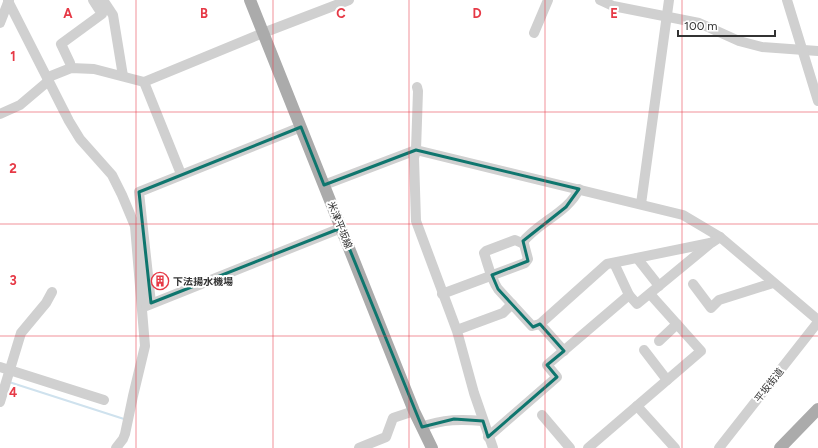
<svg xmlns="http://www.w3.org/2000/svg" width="818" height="448" viewBox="0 0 818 448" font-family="Figtree,'Noto Sans JP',sans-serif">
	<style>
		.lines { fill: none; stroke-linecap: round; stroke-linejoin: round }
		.stream { stroke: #cfe2ee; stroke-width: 2 }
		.minor { stroke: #d0d0d0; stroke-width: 10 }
		.major { stroke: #ababab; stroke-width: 12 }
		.marked { fill: none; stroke: #0f766e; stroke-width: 3; stroke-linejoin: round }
		.grid { fill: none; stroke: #e63946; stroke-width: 1; stroke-opacity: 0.55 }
		.labels { text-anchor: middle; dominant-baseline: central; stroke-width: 4; stroke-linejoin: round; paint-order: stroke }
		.street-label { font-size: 10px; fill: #333; stroke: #fff }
		.poi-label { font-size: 10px; font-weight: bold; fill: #333; stroke: #fff; text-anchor: start }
		.grid-label { font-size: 13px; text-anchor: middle; font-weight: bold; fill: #e63946; stroke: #fff; stroke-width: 4; stroke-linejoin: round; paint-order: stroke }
	</style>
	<rect width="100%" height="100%" fill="#fff"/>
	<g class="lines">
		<polyline class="stream" points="9,382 124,419"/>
		<g class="minor">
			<polyline points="103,0 113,15 123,76"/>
			<polyline points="600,0 613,6 699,23 739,41 762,47 818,51"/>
			<polyline points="787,0 818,101"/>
			<polyline points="8,1 69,121 80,139 112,175 122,195 135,226 145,346 133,396 125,434 123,439 116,448"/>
			<polyline points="0,23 9,0"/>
			<polyline points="534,33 548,0"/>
			<polyline points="71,68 70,63 61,44 102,14 93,0"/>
			<polyline points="144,82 181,174"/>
			<polyline points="417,87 418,91 416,150 414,158 416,221 457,331 474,393 493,448"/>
			<polyline points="0,114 20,105 46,83 51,76 71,68 94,69 144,82 263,33 349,0"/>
			<polyline points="324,185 416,150 683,215 720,237 818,320"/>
			<polyline points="641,204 669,0"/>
			<path d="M522 243C538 222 568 213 579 189"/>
			<polyline points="637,258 659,286"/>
			<polyline points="614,263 629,295"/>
			<polyline points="693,284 711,308 719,300 773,283"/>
			<path d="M442 294 525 263 528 259 524 244 515 240 486 251 484 253C488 265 491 279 498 289L532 326 540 324"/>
			<polyline points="151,303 139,192 301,127"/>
			<polyline points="146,306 341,228"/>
			<polyline points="457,330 503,313 512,304"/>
			<polyline points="659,341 677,324"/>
			<polyline points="644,350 667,380"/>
			<polyline points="564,351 540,324 607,264 710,243"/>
			<polyline points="0,367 104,400"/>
			<polyline points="0,402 21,333 46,303 52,292"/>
			<polyline points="637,406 675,448"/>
			<polyline points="542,415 570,448"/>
			<path d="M422 427C443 419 462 419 483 421"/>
			<polyline points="488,437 557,377 547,365 629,295 637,304 711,243 720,237"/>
			<polyline points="359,448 386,437 393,418 414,411"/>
			<polyline points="588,448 701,351 650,294"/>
			<polyline points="719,448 818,322"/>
		</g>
		<g class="major">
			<polyline points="250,0 414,411 432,448"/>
			<polyline points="780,448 818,409"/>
		</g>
	</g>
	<path class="marked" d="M301 127 324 185 416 150 579 189 566 207 523 241 528 261 492 275 498 289 533 327 540 324 564 351 547 365 557 377 488 437 483 421 454 419 422 427 341 228 151 303 139 192Z"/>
	<path class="grid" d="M136 0V448M273 0V448M409 0V448M545 0V448M682 0V448M0 112H818M0 224H818M0 336H818"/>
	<defs>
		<symbol id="building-ring" viewBox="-11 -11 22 22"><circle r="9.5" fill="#fff" stroke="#e63946" stroke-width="1.5"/><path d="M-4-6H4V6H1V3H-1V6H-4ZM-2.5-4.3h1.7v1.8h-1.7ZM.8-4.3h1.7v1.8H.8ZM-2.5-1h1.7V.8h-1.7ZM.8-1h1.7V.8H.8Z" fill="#e63946"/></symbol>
	</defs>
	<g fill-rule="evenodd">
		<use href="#building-ring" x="150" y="271" width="20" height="20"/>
	</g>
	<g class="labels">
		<g class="street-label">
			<text transform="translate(340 225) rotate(68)">米津平坂線</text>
			<text transform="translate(769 385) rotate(-52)">平坂街道</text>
		</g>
		<g class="poi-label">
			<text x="173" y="281">下法揚水機場</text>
		</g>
	</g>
	<g class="grid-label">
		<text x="68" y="18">A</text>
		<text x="204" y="18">B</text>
		<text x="341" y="18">C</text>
		<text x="477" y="18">D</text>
		<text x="614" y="18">E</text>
		<text x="13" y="61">1</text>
		<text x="13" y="173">2</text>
		<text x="13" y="285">3</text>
		<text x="13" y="397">4</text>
	</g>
	<path d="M678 30v6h97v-6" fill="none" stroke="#333333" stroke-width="2"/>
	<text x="684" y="30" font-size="12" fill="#333333" stroke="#ffffff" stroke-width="3" paint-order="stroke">100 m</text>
</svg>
